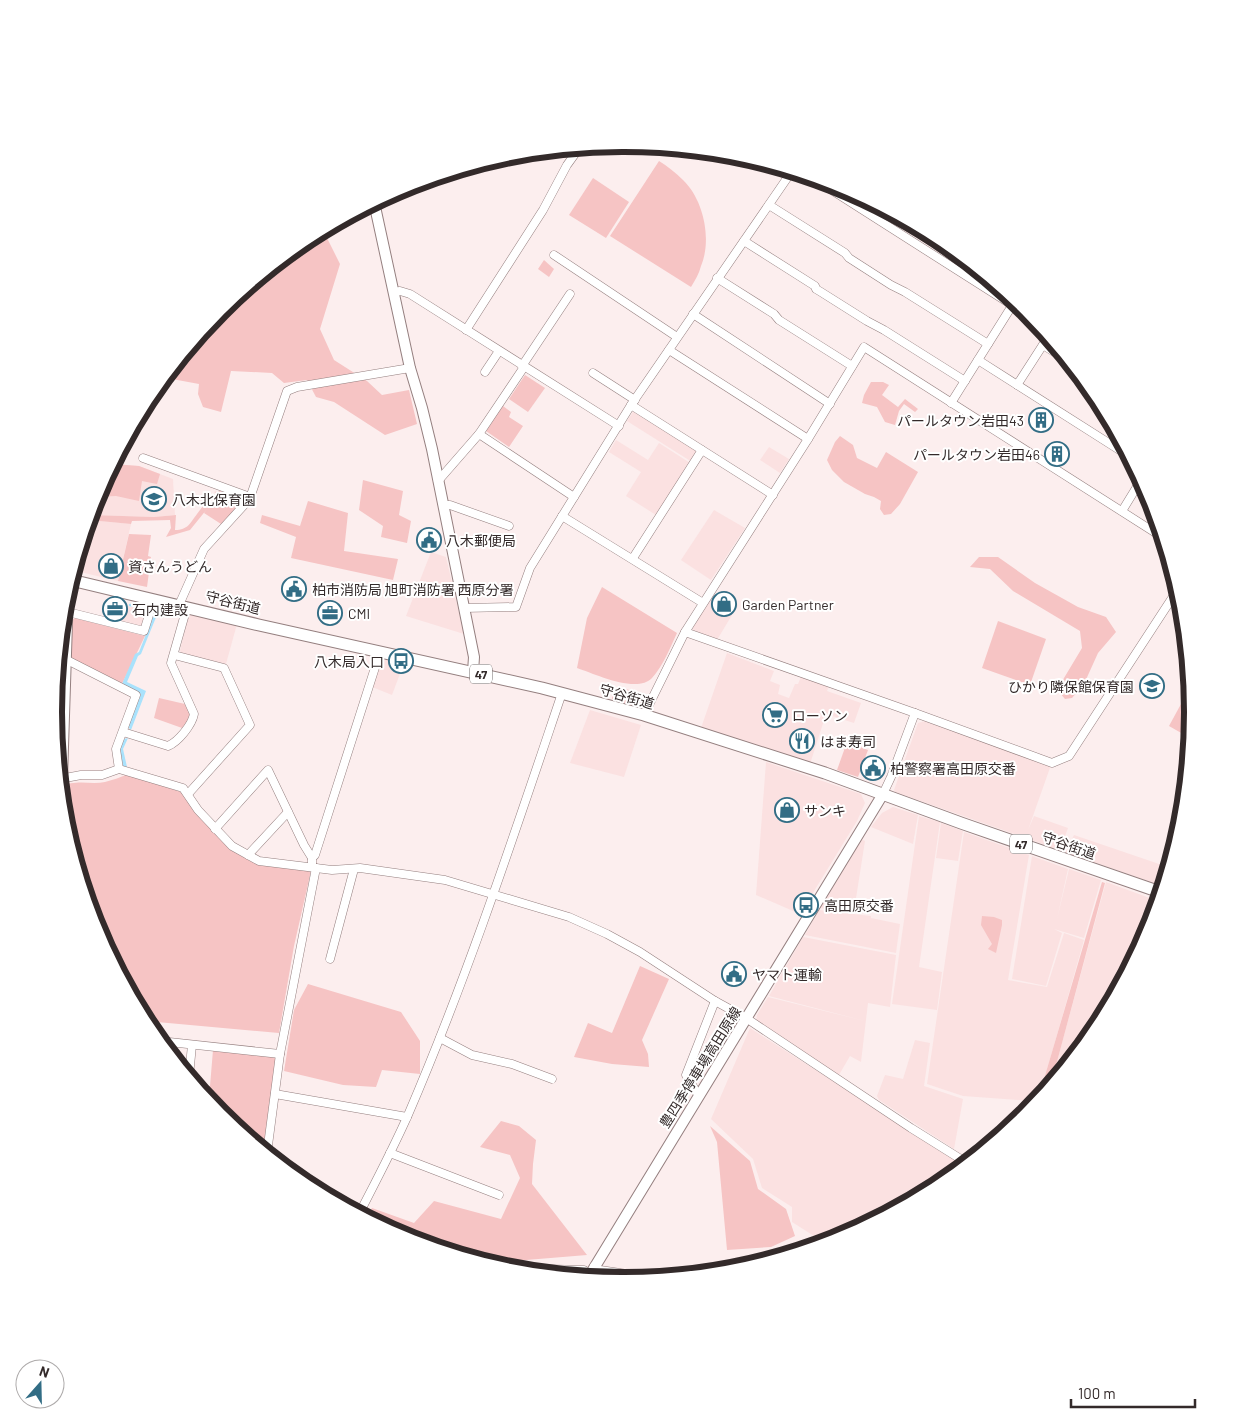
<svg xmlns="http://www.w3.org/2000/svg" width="1246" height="1424" viewBox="0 0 1246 1424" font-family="Barlow,'Noto Sans JP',sans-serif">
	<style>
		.built { fill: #fbe1e1 }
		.green { fill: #f6c4c4 }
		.water { fill: #a9e2fc }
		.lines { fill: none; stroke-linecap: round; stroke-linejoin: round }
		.stream { stroke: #a9e2fc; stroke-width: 2.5 }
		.street-casing { stroke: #947f7f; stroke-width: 9 }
		.secondary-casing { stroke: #947f7f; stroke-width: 12 }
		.primary-casing { stroke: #947f7f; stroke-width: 13 }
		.street { stroke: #fff; stroke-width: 8 }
		.secondary { stroke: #fff; stroke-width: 10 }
		.primary { stroke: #fff; stroke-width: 11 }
		.labels { text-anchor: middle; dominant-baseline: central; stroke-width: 4; stroke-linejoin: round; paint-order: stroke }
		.shield { fill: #fff; stroke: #706a6a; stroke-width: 1 }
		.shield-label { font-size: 12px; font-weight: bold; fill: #332a2a }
		.poi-label { font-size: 14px; fill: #332a2a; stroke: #fff; text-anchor: start }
		.street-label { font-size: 14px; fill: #332a2a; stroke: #fff }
		.rim { fill: none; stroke: #332a2a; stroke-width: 6 }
	</style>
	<rect width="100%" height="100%" fill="#fceeee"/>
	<g class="built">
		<polygon points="636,411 692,446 698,452 692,462 627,421 633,412"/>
		<polygon points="616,440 648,460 659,443 690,463 656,515 626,496 641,472 609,452"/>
		<polygon points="769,447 789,459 780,473 760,460"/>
		<polygon points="113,464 139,466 173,479 175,515 154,517 91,515 97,494"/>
		<polygon points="714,510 745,528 711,580 681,560"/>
		<polygon points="89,520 131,524 118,581 76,571 81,548"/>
		<polygon points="431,552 446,557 464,634 406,616"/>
		<polygon points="713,593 738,605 717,640 694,632 693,628"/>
		<polygon points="124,605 147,611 142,625 137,627 119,622"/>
		<polygon points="191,614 237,624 226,664 182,654 180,651 188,616"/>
		<polygon points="727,653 774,671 770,681 780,685 778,694 789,698 795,684 798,684 801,677 829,686 827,691 861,703 854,723 826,714 810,764 701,728"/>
		<polygon points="384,659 404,663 392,695 372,687 381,660"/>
		<polygon points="590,710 641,725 624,777 570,763"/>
		<polygon points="925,721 1051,765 1028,830 1034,816 1068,828 1064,839 1071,841 1074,835 1168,867 1162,886 895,792 894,790 918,723"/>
		<polygon points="766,762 861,794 865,803 857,821 800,914 756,895"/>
		<polygon points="893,807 918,815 913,844 871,827 882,813"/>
		<polygon points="919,816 940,822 919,967 942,972 937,1010 892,1004"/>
		<polygon points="941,823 963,831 958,861 936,858"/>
		<polygon points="964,832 1029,855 1008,980 1047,987 1064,933 1084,940 1043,1084 1032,1101 963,1096 927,1084"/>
		<polygon points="861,839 865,841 854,911 819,908"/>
		<polygon points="1032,856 1068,869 1057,919 1069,869 1101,880 1084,938 1054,929 1062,933 1046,986 1012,979"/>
		<polygon points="1106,882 1155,900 1145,929 1149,931 1096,1028 1051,1083"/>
		<polygon points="819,910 871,916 871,918 900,924 896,953 805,935"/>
		<polygon points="803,937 896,955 890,1007 868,1003 861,1062 850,1056 839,1075 756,1022 757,1015 768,997 865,1021 769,996"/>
		<polygon points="750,1028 964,1165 939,1185 841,1238 825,1243 792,1222 792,1207 762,1188 753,1159 711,1119"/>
		<polygon points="915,1040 930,1043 924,1086 963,1099 954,1149 879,1100 877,1096 885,1075 903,1079"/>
		<polygon points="598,1274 636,1280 623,1281 595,1279"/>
	</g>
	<g class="green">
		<path d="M659 161C667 166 676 173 683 180 704 200 712 240 701 266 699 274 695 280 691 287L610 236Z"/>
		<polygon points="593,178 629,202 606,238 569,215"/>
		<polygon points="312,236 326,236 340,264 320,329 334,360 367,381 382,395 409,390 417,424 385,435 334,402 316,397 307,380 284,383 272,373 231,371 221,412 203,407 198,394 199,384 172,379 166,375 221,309"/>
		<polygon points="544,260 554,269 549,277 538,269"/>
		<polygon points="525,375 545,388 528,412 509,399"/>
		<polygon points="871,382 883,382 889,385 882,395 898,407 905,399 918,409 915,412 904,404 899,411 895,425 885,422 877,407 862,403 864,395"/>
		<polygon points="503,406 511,412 509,417 523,426 509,447 486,431"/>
		<polygon points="840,436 853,445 857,458 877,468 886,452 918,472 900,504 891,514 884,515 880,509 881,501 874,497 865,494 844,482 832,470 827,460 835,442"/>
		<polygon points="113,464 139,466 160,474 157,484 142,481 139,501 116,496 96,497"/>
		<polygon points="363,480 403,491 399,515 411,521 407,543 381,537 383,526 359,510"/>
		<polygon points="220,491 242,499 242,503 214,492"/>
		<path d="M214 495 241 505 225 522 221 524 204 513 207 509 190 530 166 537 171 528 170 520 132 521 131 524 89 520 91 515 154 517 176 515 175 530C188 530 190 523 197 514 202 507 207 501 214 495Z"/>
		<polygon points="308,501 348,513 344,551 398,559 393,580 291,558 296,537 260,523 262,515 300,526"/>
		<polygon points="129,534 151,535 148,556 151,557 147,587 118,581"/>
		<polygon points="979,557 998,557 1035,583 1078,607 1106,617 1116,632 1098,653 1084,684 1072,698 1065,699 1060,693 1061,683 1082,648 1080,631 1013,591 990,569 970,567"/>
		<path d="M602 587 677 633C670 648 663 666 652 678 637 694 595 674 577 668L587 618Z"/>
		<polygon points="75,618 145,636 122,684 73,659 70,655 71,621"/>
		<polygon points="998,621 1046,639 1030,685 982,668"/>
		<polygon points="619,687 639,693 643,699 642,704 637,707 612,699 613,689"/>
		<polygon points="1187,693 1191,695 1192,712 1190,738 1169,726"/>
		<polygon points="159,698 185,704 191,715 189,720 182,728 154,718"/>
		<polygon points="847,742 868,750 858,777 837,770"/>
		<path d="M128 774 181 792 231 849 259 865 308 869 311 871 294 946 279 1033 146 1021 97 930 65 823 61 787C75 779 91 785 105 782 113 780 121 777 128 774Z"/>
		<polygon points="1102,882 1105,883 1051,1084 1036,1102 1042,1086"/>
		<polygon points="982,916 994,917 1002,920 1002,925 996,953 988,949 992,944 981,925"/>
		<polygon points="640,966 669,979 642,1040 648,1054 649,1067 612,1064 574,1057 588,1023 612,1033"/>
		<polygon points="308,984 401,1012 420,1041 420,1074 382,1070 376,1087 343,1085 284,1071 294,1010"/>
		<polygon points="213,1050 278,1055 264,1150 220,1114 197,1086 210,1086"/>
		<polygon points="501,1121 519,1126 536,1140 533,1164 532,1184 587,1255 514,1261 512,1266 496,1265 405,1238 367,1217 372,1208 414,1223 434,1201 501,1219 520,1178 510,1155 480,1147"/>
		<polygon points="710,1126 750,1161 758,1189 786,1209 795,1236 771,1247 727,1250 717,1142"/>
	</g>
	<g class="water">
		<polygon points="156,609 159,610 141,654 138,656 127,682 146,691 131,730 128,727 141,694 122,684 135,654 139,652"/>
		<polygon points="128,738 123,749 127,767 123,766 120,749 124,739"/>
	</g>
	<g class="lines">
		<polyline class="stream" points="130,605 147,609"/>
		<defs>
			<g id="street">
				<polyline points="811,177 1012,305"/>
				<polyline points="769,205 845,253 849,258 891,285 905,292 988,344"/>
				<polyline points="744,241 815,286 816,289 821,292 867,321 884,330 965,381"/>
				<polyline points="554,255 677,337"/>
				<polyline points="717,278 774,314 779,320 852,366"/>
				<polyline points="394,292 400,291 410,294 619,426"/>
				<polyline points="693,314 830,404"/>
				<polyline points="466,330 543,210 567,165 580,147"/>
				<polyline points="1043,345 1067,360"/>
				<polyline points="669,350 808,439"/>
				<polyline points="978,360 1129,456"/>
				<polyline points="522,366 570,294"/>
				<polyline points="485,372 499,351"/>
				<polyline points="593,373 635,400"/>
				<polyline points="1017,385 1048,337"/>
				<polyline points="951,403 1015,301"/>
				<polyline points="631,405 773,495"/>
				<polyline points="479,434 574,497"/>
				<polyline points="143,458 250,497"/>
				<polyline points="438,481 479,434 524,367"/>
				<polyline points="443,505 450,505 509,526"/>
				<polyline points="1122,511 1141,480"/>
				<polyline points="562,516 703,603"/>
				<polyline points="633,558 702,450"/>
				<polyline points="179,605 204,549 245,504 251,495 287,391 297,387 410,368"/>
				<polyline points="464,608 516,607 530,568 631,405 792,171"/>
				<polyline points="64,611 144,631 154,599"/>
				<polyline points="685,632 915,713 1052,763 1069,756 1178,589"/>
				<polyline points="174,655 224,668 250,725 188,794"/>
				<polyline points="65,659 136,695 116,749 119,769"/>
				<polyline points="54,705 56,703 64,702"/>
				<polyline points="644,715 685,632 808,439 864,347 1162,537"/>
				<path d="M123 732 168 746C178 742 192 725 194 714L171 663 187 607"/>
				<polyline points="60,779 81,775 102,775 119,769 183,788 198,810 232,846 259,861 332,870 360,868 445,880 569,917 607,934 640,952 715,1001 746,1018 911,1128 967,1163"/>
				<polyline points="883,794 891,777 915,713"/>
				<polyline points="215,829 268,770 304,845 312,858"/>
				<polyline points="248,855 288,812"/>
				<polyline points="312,867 312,858 315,855 380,652"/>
				<polyline points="330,959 354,869"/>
				<polyline points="440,1038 472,1055 512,1064 552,1079"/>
				<polyline points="160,1041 280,1054"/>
				<polyline points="189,1076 192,1045"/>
				<polyline points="275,1094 407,1117"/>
				<polyline points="700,1095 697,1093 686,1075 715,1001"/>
				<polyline points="267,1153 280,1054 316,868"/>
				<polyline points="390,1153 499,1195"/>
				<path d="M359 1214C376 1181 393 1149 408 1115 467 978 514 835 562 693"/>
				<polyline points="594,1266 600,1270 655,1278"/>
				<polyline points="505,1268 584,1270 590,1274"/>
			</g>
			<g id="secondary">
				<polyline points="374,202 410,368 422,408 432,449 474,657 473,672"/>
				<polyline points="62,778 68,591"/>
				<polyline points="588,1278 883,794"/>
			</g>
			<polyline id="primary" points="71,580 259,625 542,688 644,715 825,773 961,823 1160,892"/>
		</defs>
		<use href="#street" class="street-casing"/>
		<use href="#secondary" class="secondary-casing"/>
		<use href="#primary" class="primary-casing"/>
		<use href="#street" class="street"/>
		<use href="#secondary" class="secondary"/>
		<use href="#primary" class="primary"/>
	</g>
	<defs>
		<symbol id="building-ring" viewBox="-11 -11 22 22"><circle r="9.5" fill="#fff" stroke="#326d85" stroke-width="1.5"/><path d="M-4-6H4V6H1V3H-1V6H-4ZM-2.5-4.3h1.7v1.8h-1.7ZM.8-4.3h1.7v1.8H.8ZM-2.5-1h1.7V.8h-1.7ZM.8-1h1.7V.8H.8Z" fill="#326d85"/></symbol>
		<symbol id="school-ring" viewBox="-11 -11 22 22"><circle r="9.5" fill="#fff" stroke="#326d85" stroke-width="1.5"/><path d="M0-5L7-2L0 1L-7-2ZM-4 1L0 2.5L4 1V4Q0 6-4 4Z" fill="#326d85"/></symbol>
		<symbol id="civic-ring" viewBox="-11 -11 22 22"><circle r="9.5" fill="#fff" stroke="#326d85" stroke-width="1.5"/><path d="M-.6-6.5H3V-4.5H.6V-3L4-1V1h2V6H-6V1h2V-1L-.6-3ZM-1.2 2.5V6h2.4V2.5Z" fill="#326d85"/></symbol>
		<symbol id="shop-ring" viewBox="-11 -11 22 22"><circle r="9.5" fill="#fff" stroke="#326d85" stroke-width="1.5"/><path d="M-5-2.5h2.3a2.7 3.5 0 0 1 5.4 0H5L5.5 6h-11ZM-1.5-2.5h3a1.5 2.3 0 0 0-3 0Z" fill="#326d85"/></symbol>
		<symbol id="office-ring" viewBox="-11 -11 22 22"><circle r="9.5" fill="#fff" stroke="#326d85" stroke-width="1.5"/><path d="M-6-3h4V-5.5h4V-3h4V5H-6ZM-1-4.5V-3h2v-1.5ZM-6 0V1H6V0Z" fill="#326d85"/></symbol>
		<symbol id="bus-ring" viewBox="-11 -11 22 22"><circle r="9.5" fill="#fff" stroke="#326d85" stroke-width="1.5"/><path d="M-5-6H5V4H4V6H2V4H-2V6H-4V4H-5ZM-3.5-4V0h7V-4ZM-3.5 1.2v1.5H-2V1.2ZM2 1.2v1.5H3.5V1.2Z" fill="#326d85"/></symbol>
		<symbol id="supermarket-ring" viewBox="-11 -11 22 22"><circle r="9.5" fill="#fff" stroke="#326d85" stroke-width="1.5"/><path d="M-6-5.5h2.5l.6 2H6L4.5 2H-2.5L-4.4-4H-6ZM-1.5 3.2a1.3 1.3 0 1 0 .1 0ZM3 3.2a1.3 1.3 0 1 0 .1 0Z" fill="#326d85"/></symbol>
		<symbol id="restaurant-ring" viewBox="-11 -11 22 22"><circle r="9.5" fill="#fff" stroke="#326d85" stroke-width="1.5"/><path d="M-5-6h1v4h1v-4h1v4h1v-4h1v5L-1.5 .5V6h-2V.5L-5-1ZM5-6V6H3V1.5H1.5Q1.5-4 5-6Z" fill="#326d85"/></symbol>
	</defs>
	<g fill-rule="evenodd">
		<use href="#building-ring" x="1027" y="406" width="28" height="28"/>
		<use href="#building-ring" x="1043" y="440" width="28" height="28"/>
		<use href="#school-ring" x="140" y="485" width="28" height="28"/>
		<use href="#civic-ring" x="415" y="526" width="28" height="28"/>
		<use href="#shop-ring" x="97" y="552" width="28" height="28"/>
		<use href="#civic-ring" x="280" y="575" width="28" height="28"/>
		<use href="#shop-ring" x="710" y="590" width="28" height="28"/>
		<use href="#office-ring" x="101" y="595" width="28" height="28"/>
		<use href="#office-ring" x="316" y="599" width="28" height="28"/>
		<use href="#bus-ring" x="387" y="647" width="28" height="28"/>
		<use href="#school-ring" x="1138" y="672" width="28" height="28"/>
		<use href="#supermarket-ring" x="761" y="701" width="28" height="28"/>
		<use href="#restaurant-ring" x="788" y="727" width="28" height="28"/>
		<use href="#civic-ring" x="859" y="754" width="28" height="28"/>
		<use href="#shop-ring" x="773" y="796" width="28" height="28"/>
		<use href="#bus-ring" x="792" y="891" width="28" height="28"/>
		<use href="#civic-ring" x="720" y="960" width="28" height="28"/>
	</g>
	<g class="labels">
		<g class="shield">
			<rect x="470" y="664.5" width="22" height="19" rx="4"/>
			<rect x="1010" y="834.5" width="22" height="19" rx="4"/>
		</g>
		<g class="shield-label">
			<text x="481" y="674">47</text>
			<text x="1021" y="844">47</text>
		</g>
		<g class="poi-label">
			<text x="1024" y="420" text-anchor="end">パールタウン岩田43</text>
			<text x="1040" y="454" text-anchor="end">パールタウン岩田46</text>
			<text x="172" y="499">八木北保育園</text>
			<text x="446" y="540">八木郵便局</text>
			<text x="128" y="566">資さんうどん</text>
			<text x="312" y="589">柏市消防局 旭町消防署 西原分署</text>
			<text x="742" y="604">Garden Partner</text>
			<text x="132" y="609">石内建設</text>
			<text x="348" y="613">CMI</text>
			<text x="384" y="661" text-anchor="end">八木局入口</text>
			<text x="1134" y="686" text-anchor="end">ひかり隣保館保育園</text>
			<text x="792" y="715">ローソン</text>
			<text x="820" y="741">はま寿司</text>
			<text x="890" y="768">柏警察署高田原交番</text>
			<text x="804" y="810">サンキ</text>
			<text x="824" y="905">高田原交番</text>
			<text x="752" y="974">ヤマト運輸</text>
		</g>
		<g class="street-label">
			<text transform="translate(233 602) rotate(14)">守谷街道</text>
			<text transform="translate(627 696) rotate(16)">守谷街道</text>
			<text transform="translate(1069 845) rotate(19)">守谷街道</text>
			<text transform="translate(700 1067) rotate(-58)">豊四季停車場高田原線</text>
		</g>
	</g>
	<path d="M0 0H1246V1424H0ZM622 152H624A560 560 0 0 1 1184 712V712A560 560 0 0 1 624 1272H622A560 560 0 0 1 62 712V712A560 560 0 0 1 622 152Z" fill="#fff" fill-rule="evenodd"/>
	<path class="rim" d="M622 152H624A560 560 0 0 1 1184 712V712A560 560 0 0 1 624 1272H622A560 560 0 0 1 62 712V712A560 560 0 0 1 622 152Z"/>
	<g transform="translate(40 1384) rotate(20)"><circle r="24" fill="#ffffff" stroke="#adaaaa"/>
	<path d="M0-4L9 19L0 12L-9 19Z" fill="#326d85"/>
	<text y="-8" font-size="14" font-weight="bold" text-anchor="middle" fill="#332a2a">N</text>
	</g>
	<path d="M1071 1399v8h124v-8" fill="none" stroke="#332a2a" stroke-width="2.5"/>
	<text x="1078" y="1399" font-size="15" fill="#332a2a" stroke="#ffffff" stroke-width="4" paint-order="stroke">100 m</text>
</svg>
